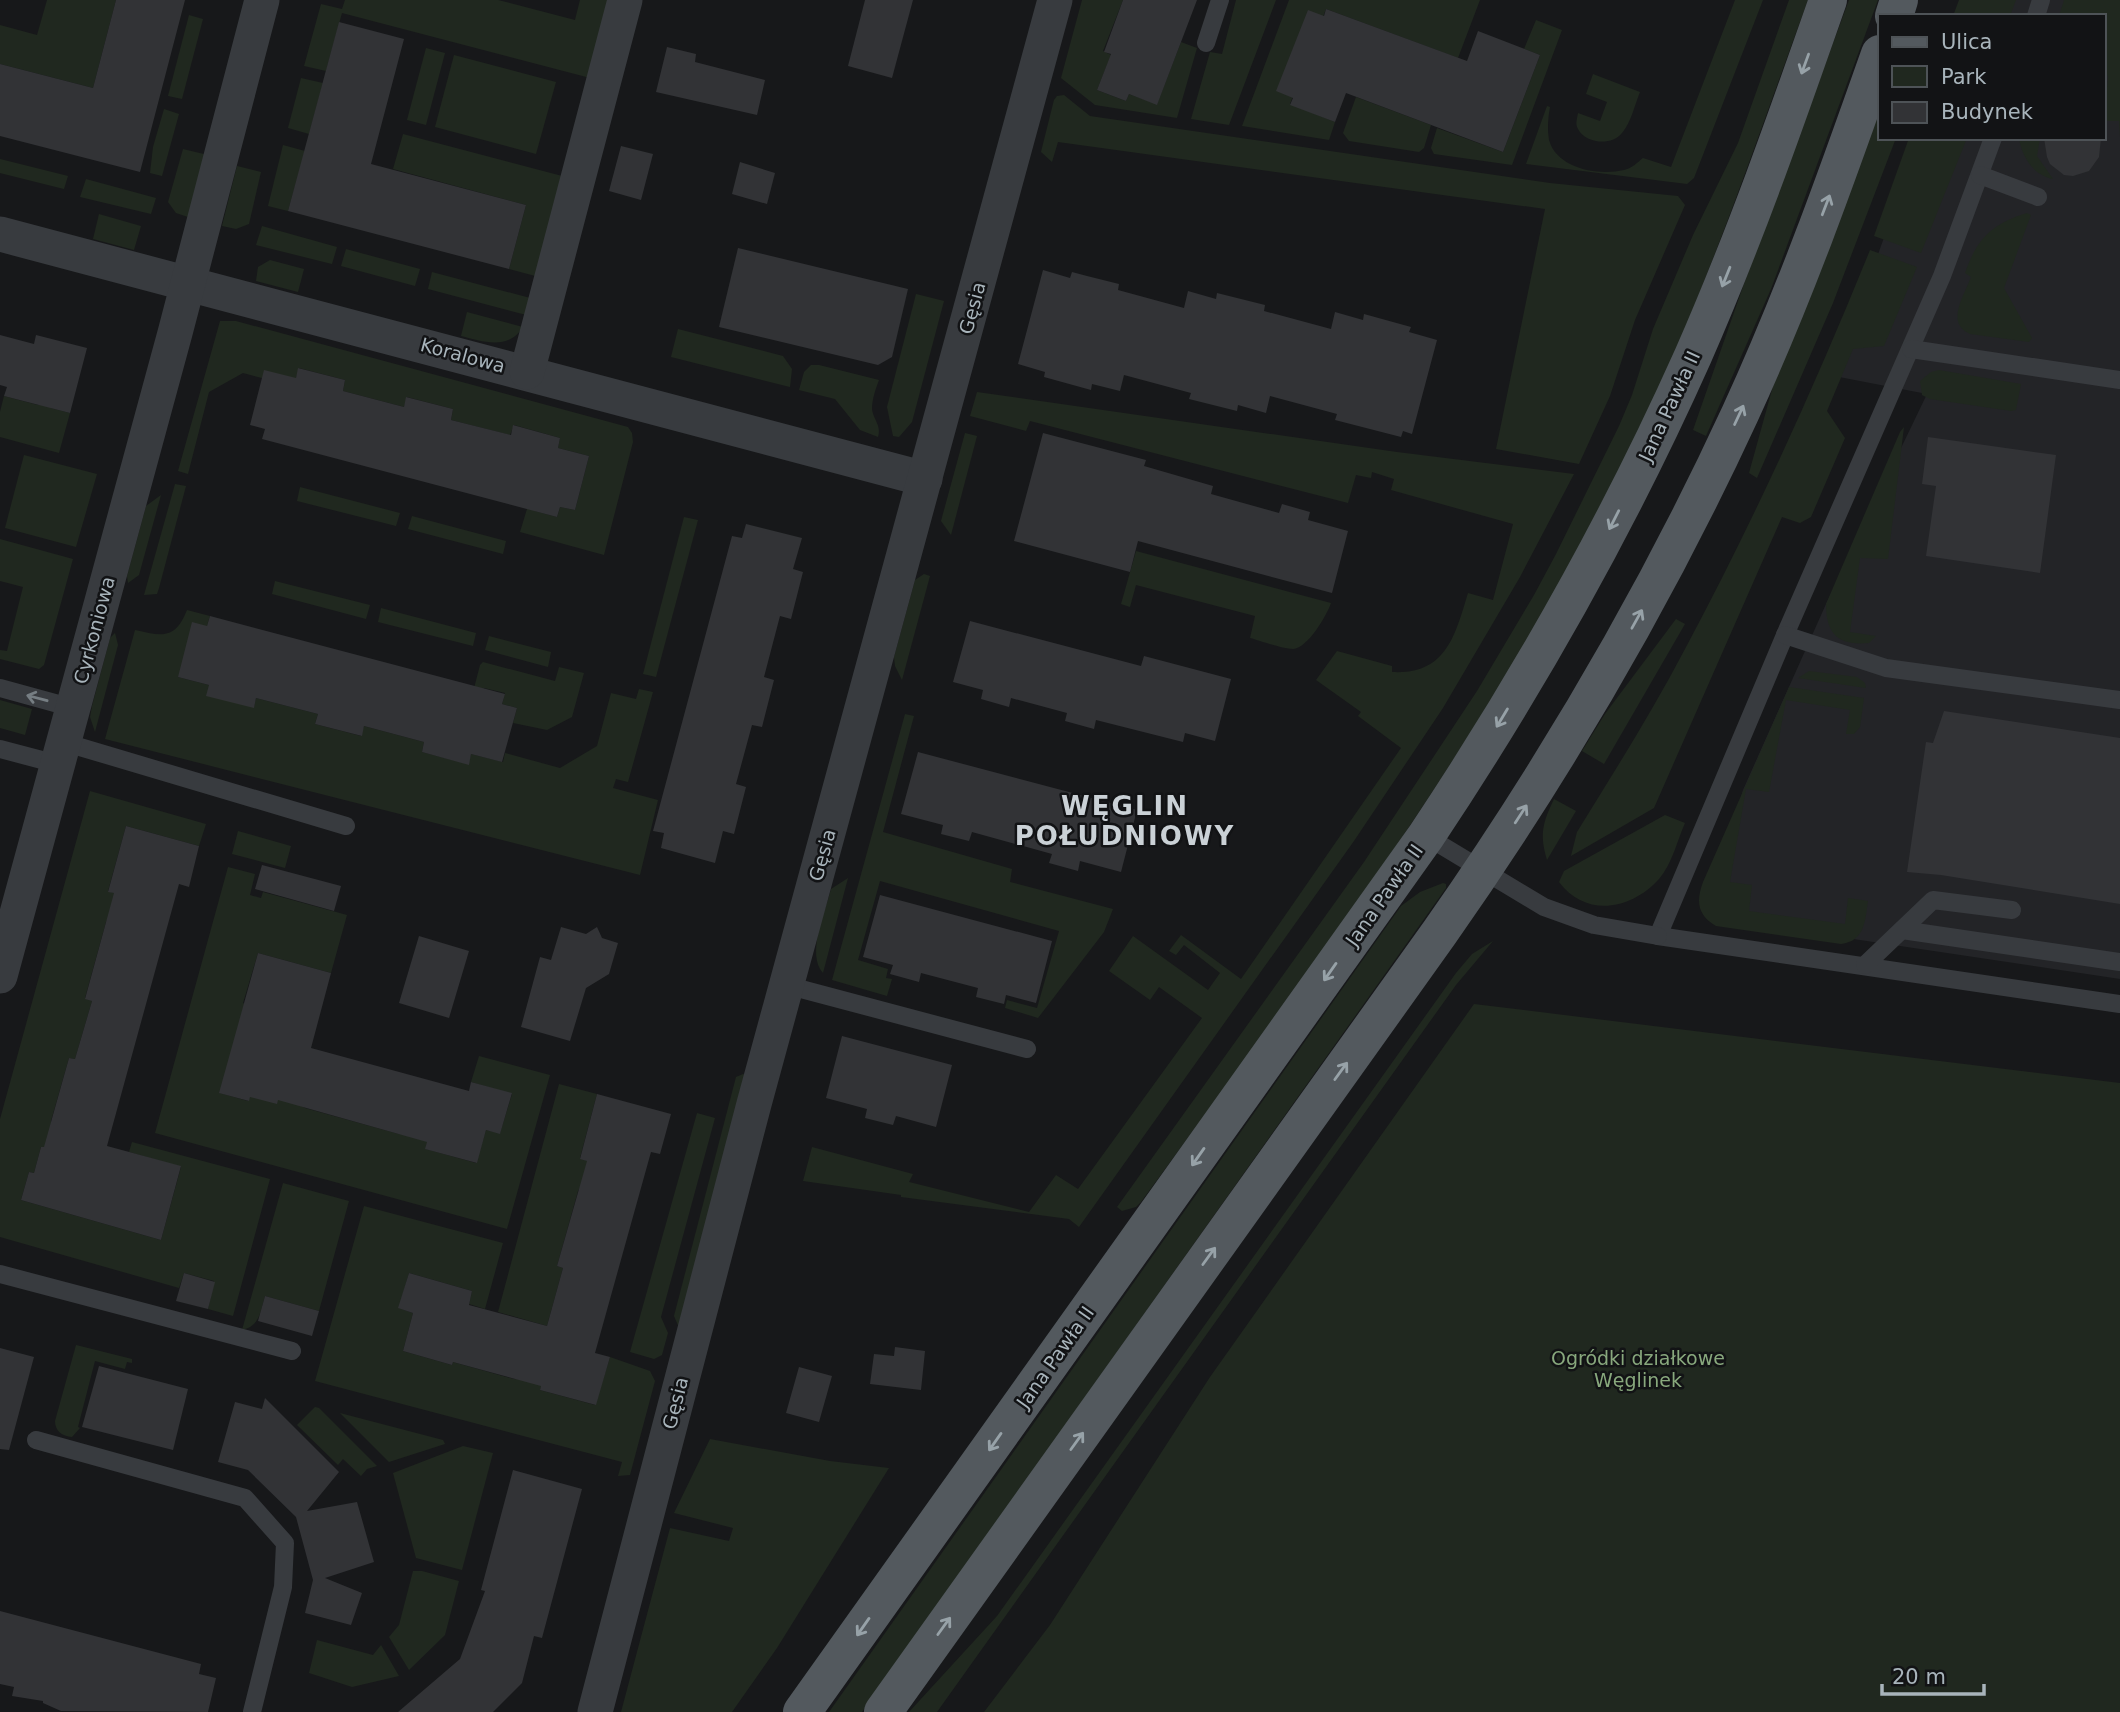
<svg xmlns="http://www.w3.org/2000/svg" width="2120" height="1712" viewBox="0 0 2120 1712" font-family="'DejaVu Sans',sans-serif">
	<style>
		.built { fill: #232427 }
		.green { fill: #20281f }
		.building { fill: #323336 }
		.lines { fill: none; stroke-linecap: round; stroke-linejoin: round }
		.lane { stroke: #383b3f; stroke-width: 18 }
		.street { stroke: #383b3f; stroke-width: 35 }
		.primary { stroke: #53595e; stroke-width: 38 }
		.oneway { stroke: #97a2a8 }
		.oneway2 { stroke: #767e83 }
		.labels { text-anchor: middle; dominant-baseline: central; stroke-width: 5; stroke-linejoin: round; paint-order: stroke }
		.street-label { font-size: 19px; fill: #a8b4bb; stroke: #121315 }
		.park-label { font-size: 19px; fill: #88a87d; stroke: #121315 }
		.district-label { font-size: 26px; font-weight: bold; letter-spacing: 2px; fill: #cad1d6; stroke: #121315 }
	</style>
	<rect width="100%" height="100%" fill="#17181a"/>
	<polygon class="built" points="1970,0 2120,0 2120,979 1706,917 1743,790 1826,604 1927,394 1834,376 1920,138 2104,138 2104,16 1964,16"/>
	<g class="green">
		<polygon points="47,0 116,0 93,88 0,64 0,25 37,35"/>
		<polygon points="345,0 498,0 575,20 580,0 615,0 594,79 342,13 326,71 304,66 321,4 342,9"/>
		<polygon points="1082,0 1123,0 1103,51 1111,55 1097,90 1126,101 1129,94 1157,104 1181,42 1197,48 1177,118 1095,105 1061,78"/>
		<polygon points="1236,0 1276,0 1229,125 1191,119 1210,52 1222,54"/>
		<polygon points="1289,0 1480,0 1458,58 1326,9 1290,104 1335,122 1329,140 1242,126"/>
		<path d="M1735 0H1763L1694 178 1687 184 1526 164 1547 106 1550 107C1548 118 1547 129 1549 140 1557 169 1599 176 1624 170 1631 169 1638 162 1643 158L1671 167Z"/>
		<path d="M1789 0H1808C1769 106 1732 214 1689 319 1646 424 1591 531 1534 629 1417 829 1277 1015 1141 1202L1136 1207 1122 1211 1117 1207 1364 862 1477 691 1534 595 1556 554 1619 426 1632 395 1653 329 1693 235 1738 143Z"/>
		<polygon points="1849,0 1878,0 1771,289 1706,436 1693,430 1746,278"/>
		<polygon points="1959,0 2016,0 2010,16 1953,16"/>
		<polygon points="2064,0 2120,0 2120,137 2119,121 2104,121 2108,76 2104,75 2104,16 2059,16"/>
		<polygon points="189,15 203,19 182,99 168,96"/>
		<polygon points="1536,20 1562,30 1512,165 1434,154 1431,148 1437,128 1503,152 1540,55 1524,49"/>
		<polygon points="426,48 445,53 426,125 407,120"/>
		<polygon points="454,55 556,82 536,154 435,127"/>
		<path d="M1593 74 1640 92C1635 104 1631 123 1622 133 1612 146 1586 144 1578 129 1575 124 1577 119 1578 113L1600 121 1607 102 1586 94Z"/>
		<polygon points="301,78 323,83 309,134 288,128"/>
		<polygon points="1064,95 1090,116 1550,183 1678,196 1685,205 1635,320 1610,396 1579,464 1496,449 1545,209 1058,142 1052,162 1041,152 1054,100 1057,96"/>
		<polygon points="1356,97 1431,125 1424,148 1419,152 1349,141 1343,133"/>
		<polygon points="164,109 179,114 162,176 150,173 153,147"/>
		<polygon points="1880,110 1880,138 1896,138 1833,303 1757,478 1749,473 1773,386"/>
		<polygon points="403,134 566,177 539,277 509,269 526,205 393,169"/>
		<polygon points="1909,138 1967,138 1921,253 1874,236"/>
		<path d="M2019 138H2040L2037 156 2053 179C2033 175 2022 157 2019 138Z"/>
		<polygon points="283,145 305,151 288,211 268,206"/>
		<polygon points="183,149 208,155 191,218 176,213 168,202"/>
		<polygon points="0,159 68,176 64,189 0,173"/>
		<polygon points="237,166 261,172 249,224 236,229 222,226"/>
		<polygon points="86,179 156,198 151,214 80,197"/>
		<path d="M2027 213 2031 215 2004 288 2032 338 2029 342 1970 334C1945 323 1964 296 1971 277L1965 273C1977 239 1991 224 2027 213Z"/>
		<polygon points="99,214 141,226 134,250 93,239"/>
		<polygon points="262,226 337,247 332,264 256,245"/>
		<polygon points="346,249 420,269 415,286 341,266"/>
		<path d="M1870 250 1917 267 1884 346 1853 349 1827 411 1845 438 1811 517 1800 523 1782 517 1654 808 1571 856 1577 832C1614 772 1652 712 1685 649 1754 520 1815 386 1870 250Z"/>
		<polygon points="270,260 304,269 298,292 256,281 258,267"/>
		<polygon points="432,272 534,299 530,316 428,289"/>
		<polygon points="916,294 944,301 912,422 899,437 893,436 887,407"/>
		<path d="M467 312 523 327C509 350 483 342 461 336Z"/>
		<polygon points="220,321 236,321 628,427 632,433 633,442 604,555 520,532 530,499 535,511 557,517 560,507 575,510 589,456 558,448 560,438 514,425 510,435 451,420 453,409 407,397 404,407 343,391 345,380 299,368 296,378 262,378 243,373 209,392 188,474 178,471"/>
		<polygon points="678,329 783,356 792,369 790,387 671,357"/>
		<path d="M811 365H819L879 380C876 388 872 399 872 409 873 419 882 426 878 437L860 430 835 399 799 390 804 372Z"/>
		<polygon points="1939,370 2021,384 2016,410 2011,411 1930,399 1922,395 1920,381 1931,372"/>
		<path d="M977 392 1397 452 1574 474 1520 577 1443 708 1354 841 1079 1227 1069 1219 901 1197V1195L803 1181 812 1147 913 1174 909 1182 1029 1212 1056 1175 1078 1189 1202 1018 1159 987 1150 1000 1109 971 1133 936 1208 990 1220 973 1184 945 1176 955 1169 951 1181 935 1241 979 1401 748 1358 716 1361 712 1316 680 1337 651 1392 666V672C1446 675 1455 636 1468 593L1493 600 1513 524 1391 490 1394 479 1372 472 1371 478 1356 475 1348 503 1030 421 1026 431 970 416Z"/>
		<polygon points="4,396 38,405 53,400 51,408 70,413 59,453 0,437 0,412"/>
		<path d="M1904 427 1888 559 1860 558 1850 632 1876 636 1869 643C1838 646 1826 634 1826 604L1900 432Z"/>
		<polygon points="965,433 977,436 951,535 941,521"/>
		<polygon points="24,455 97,474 76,547 5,528"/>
		<polygon points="175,484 186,486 159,588 157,594 144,595"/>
		<polygon points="300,487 400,513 396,526 297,501"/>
		<polygon points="161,495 139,575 128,583 127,576 146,506"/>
		<polygon points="412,516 506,541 503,554 408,529"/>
		<polygon points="684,517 698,520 656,677 643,674"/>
		<polygon points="0,539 73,559 44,665 39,669 0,659 0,650 7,651 23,587 0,581"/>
		<path d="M1136 551 1331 603C1327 615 1308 648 1293 649 1283 649 1261 641 1250 638L1255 616 1136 585 1130 607 1121 604Z"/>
		<polygon points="924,574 930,576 902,680 895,666 894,657 915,580"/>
		<polygon points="275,581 370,605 366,619 272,594"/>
		<polygon points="381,608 476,633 473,646 378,622"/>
		<path d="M187 610 210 616 207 626 178 677 209 685 254 707 256 698 318 714 315 724 361 736 364 726 424 742 422 752 468 764 471 754 503 762 505 753 560 768 597 746 611 693 636 699 639 689 653 692 628 782 616 779 613 788 658 800 640 875 105 739 135 630C162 636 175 640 187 610Z"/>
		<polygon points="1676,619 1685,624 1604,764 1582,751 1605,714"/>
		<polygon points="115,633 118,645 95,732 90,717 92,706 110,638"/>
		<polygon points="489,636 551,652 548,667 485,650"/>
		<polygon points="483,662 555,681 559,667 584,673 572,717 547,730 513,723 517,708 502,704 505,693 484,688 480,698 472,696 480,665"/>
		<polygon points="1809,671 1857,677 1865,683 1866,688 1798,678"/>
		<path d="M1789 687 1864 698 1860 727 1854 734H1846L1850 710 1786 700 1769 792 1746 789 1730 882 1752 885 1749 911 1845 924 1848 898 1868 901C1865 921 1865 941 1841 944L1716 926C1697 915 1696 901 1703 882Z"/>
		<polygon points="0,700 32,709 25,735 0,728"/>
		<polygon points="905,714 914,716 883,832 1012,869 1010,882 1113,909 1104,932 1038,1018 1005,1008 1007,1000 1037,1008 1059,931 880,881 858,960 888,969 886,978 892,979 887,996 832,980"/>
		<polygon points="90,791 206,824 199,846 126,826 108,891 121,895 106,922 85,998 92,1001 75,1059 69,1058 51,1121 51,1149 41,1147 34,1173 29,1172 21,1200 161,1240 181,1167 129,1152 132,1142 270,1179 233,1316 208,1309 214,1281 184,1273 179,1288 0,1237 0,1119"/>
		<path d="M1554 799 1576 811 1547 860C1539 834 1543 822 1554 799Z"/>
		<path d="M1665 815 1685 823C1677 841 1672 864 1659 879 1631 910 1586 918 1559 882L1564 871Z"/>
		<polygon points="238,831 291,846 285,868 232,854"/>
		<polygon points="228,867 255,874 250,895 261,898 263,892 347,915 331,973 258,953 243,1003 250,1006 220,1093 248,1101 250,1097 279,1094 305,1108 399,1134 429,1135 426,1149 476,1163 486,1130 500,1133 512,1094 471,1082 479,1056 550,1075 507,1229 155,1133"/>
		<path d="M848 878 823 973C806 954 825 912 831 889Z"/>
		<polygon points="1443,883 1446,884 1446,888 862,1712 829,1712 1401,906 1420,892"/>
		<polygon points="1493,941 1456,985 937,1712 909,1712 997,1616 1456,973 1472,954"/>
		<polygon points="1474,1004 2120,1083 2120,1712 984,1712 1050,1625 1210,1377"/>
		<polygon points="743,1074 748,1075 680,1330 674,1316 736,1077"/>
		<polygon points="559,1084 597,1094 580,1158 593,1163 578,1191 557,1266 563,1268 547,1326 498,1312"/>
		<polygon points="697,1113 715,1118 661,1317 668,1333 662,1355 654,1359 630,1352"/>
		<path d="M283 1183 349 1201 319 1311 265 1296C260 1312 260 1326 242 1330Z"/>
		<polygon points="364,1206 503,1243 485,1309 469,1304 472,1291 409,1273 399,1308 413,1313 403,1351 452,1365 453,1362 514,1379 543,1380 540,1390 595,1405 610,1357 650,1371 655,1381 630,1475 618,1476 622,1462 315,1381"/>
		<path d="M76 1345 132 1359V1363L127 1362 125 1369 95 1361 78 1427 80 1428 72 1437C62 1436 55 1431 55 1421Z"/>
		<polygon points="315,1407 319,1408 377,1466 367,1469 361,1476 343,1459 338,1465 297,1425"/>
		<polygon points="340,1413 443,1440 445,1444 389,1462"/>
		<polygon points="710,1439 830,1461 889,1468 777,1648 732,1712 621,1712 670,1528 729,1541 733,1528 674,1513"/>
		<polygon points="463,1446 493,1453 462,1570 416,1558 393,1473"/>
		<polygon points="413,1571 422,1571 459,1581 445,1635 409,1670 389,1637 399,1625"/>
		<polygon points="317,1640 373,1655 381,1645 399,1676 352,1687 309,1673"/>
	</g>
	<g class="building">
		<polygon points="116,0 185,0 140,172 0,136 0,64 93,88"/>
		<polygon points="865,0 913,0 892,78 848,66"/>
		<polygon points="1123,0 1197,0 1157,105 1129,94 1126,101 1097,90 1111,54 1104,52"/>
		<polygon points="1326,9 1467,61 1478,31 1540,55 1503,152 1346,93 1335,122 1290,105 1293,98 1276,91 1308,10 1324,16"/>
		<polygon points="339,22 404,39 371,164 526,205 509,269 288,211"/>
		<polygon points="667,47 696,54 695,62 765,80 757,115 656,92"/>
		<polygon points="2044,138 2101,138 2099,157 2089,171 2073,176 2064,175 2050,164 2047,157"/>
		<polygon points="621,146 653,154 641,200 609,191"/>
		<polygon points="740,162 775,173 767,204 732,194"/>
		<polygon points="738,248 908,289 892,357 878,365 719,327"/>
		<polygon points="1043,270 1070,278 1072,272 1087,276 1119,284 1118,290 1184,308 1188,291 1216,299 1217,293 1265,305 1264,311 1331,329 1335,312 1363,320 1364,314 1411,327 1409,332 1437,340 1412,434 1403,431 1401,437 1335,420 1337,414 1270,396 1266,413 1238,405 1237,411 1189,399 1191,393 1124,375 1120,391 1092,384 1091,390 1044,377 1045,372 1018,364"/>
		<polygon points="0,335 34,344 36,335 87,348 70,413 4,396 7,387 0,385"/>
		<polygon points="298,368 345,380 343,391 404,407 406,397 453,409 451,420 511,435 513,425 560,438 558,448 589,456 575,510 560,507 557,517 262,439 265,429 250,425 264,370 296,378"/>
		<polygon points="1043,433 1146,460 1144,466 1213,486 1211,494 1279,513 1282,504 1310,512 1308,520 1348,531 1332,593 1138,541 1130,572 1014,541"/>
		<polygon points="1928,437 2056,455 2040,573 1926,556 1936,486 1922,484"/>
		<polygon points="746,524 802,538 793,569 803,572 791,619 780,616 764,677 774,680 762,727 752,725 736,784 746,787 734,834 723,831 715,863 661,848 664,833 653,831 732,536 742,538"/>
		<polygon points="210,616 505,694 502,704 517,708 502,762 471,754 469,765 422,752 424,742 364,726 362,736 315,724 318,714 256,698 254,708 206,696 209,685 178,677 192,622 207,626"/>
		<polygon points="970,621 1141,666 1144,656 1231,679 1215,741 1185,733 1183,742 1096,720 1094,729 1065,721 1067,713 1011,698 1009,707 981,699 983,690 953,682"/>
		<polygon points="1944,711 2120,738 2120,904 1941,875 1907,872 1926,742 1933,743"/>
		<polygon points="918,752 1137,810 1121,872 1080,861 1078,871 1049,863 1052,854 972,832 969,841 941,834 943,825 901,814"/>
		<polygon points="126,826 199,846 189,887 179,884 107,1146 181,1166 161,1240 21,1200 29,1172 34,1173 41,1147 44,1147 69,1058 75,1059 92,1001 85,999 114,893 108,892"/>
		<polygon points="262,865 341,886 334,911 255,889"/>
		<polygon points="880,895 1052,941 1036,1003 1006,995 1004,1004 976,997 978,988 921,973 919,982 890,974 893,965 863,957"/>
		<polygon points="561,927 586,934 597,927 602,938 618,943 609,974 586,988 570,1041 521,1027 540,957 551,960"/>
		<polygon points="419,936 469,951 449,1018 399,1003"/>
		<polygon points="258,953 331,973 311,1048 469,1091 471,1082 512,1093 500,1134 486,1130 477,1163 425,1149 427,1142 278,1100 277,1104 250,1097 249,1101 219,1093"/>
		<polygon points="842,1036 952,1065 936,1127 896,1116 893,1125 865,1118 867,1109 826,1098"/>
		<polygon points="597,1094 671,1114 660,1154 651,1152 595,1353 610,1357 596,1405 540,1390 541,1386 453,1362 452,1365 403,1351 413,1313 398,1308 409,1273 472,1291 469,1305 547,1326 563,1268 557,1266 587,1161 580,1159"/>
		<polygon points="184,1273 215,1282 208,1309 176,1301"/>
		<polygon points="265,1296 319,1311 312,1336 258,1321"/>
		<polygon points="895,1347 925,1351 921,1390 870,1384 874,1354 894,1356"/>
		<polygon points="0,1348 34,1357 9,1450 0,1449"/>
		<polygon points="99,1366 188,1389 173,1450 82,1427"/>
		<polygon points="799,1367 832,1376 819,1422 786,1413"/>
		<polygon points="265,1398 339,1472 307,1511 357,1502 374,1562 325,1578 362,1593 351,1625 305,1613 313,1580 296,1517 248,1470 218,1462 235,1402 262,1409"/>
		<polygon points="513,1470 582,1489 542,1638 534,1636 522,1683 493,1712 398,1712 460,1659 485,1591 481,1590"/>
		<polygon points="0,1611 201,1664 199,1674 216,1678 208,1712 61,1711 43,1703 43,1701 12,1696 14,1687 0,1684"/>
	</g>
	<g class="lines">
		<g class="lane">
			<polyline points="2036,16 2041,0"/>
			<polyline points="1206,43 1220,0"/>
			<polyline points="1993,138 1942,276 1785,635 1658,936 2120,1004"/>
			<polyline points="1980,175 2038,197"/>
			<polyline points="1911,349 2120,380"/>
			<polyline points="1785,635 1886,668 2120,700"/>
			<polyline points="0,688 73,708"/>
			<polyline points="63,742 346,826"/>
			<polyline points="0,749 57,764"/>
			<polyline points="1426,836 1544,907 1594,925 1658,936"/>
			<polyline points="1902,930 2120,962"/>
			<polyline points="1865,965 1933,900 2012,910"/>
			<polyline points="786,985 1027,1049"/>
			<polyline points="0,1274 292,1351"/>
			<polyline points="36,1440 245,1498 285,1543 283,1587 252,1712"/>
		</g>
		<g class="street">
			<polyline points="0,234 925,479"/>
			<polyline points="527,372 625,0"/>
			<polyline points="0,976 175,333 262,0"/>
			<polyline points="595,1712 754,1104 1055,0"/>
		</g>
		<g class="primary">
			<polyline points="1894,16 1899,0"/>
			<path d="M802 1712 1426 836C1528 683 1618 524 1693 356 1744 240 1786 120 1828 0"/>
			<path d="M883 1712 1440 932C1555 768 1656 596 1740 414 1794 297 1837 176 1880 54"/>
		</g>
	</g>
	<defs><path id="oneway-shaft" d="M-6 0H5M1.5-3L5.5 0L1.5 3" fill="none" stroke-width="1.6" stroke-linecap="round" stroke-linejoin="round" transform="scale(1.75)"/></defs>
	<g class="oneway">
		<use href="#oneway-shaft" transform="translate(1805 64) rotate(110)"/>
		<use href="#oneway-shaft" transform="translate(1826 205) rotate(-69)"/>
		<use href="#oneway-shaft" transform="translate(1726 277) rotate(112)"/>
		<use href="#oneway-shaft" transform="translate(1739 415) rotate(-65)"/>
		<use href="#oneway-shaft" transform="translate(1614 520) rotate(117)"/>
		<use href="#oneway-shaft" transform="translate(1637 619) rotate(-61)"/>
		<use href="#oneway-shaft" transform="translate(1502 718) rotate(121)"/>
		<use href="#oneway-shaft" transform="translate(1521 814) rotate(-57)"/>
		<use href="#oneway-shaft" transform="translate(1330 972) rotate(125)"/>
		<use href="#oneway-shaft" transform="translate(1341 1071) rotate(-54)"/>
		<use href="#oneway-shaft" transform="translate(1198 1157) rotate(125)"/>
		<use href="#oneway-shaft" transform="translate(1209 1256) rotate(-54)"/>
		<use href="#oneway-shaft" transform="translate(1077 1441) rotate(-54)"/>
		<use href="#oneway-shaft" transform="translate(995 1442) rotate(125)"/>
		<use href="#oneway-shaft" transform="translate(944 1626) rotate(-54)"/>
		<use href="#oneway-shaft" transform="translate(863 1627) rotate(125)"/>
	</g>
	<use class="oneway2" href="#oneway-shaft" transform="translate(37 698) rotate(-165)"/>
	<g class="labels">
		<g class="street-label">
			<text transform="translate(972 308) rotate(-75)">Gęsia</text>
			<text transform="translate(463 355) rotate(15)">Koralowa</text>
			<text transform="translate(1669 406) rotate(-65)">Jana Pawła II</text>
			<text transform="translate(94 630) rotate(-75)">Cyrkoniowa</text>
			<text transform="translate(822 855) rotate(-74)">Gęsia</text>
			<text transform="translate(1384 895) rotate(-55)">Jana Pawła II</text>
			<text transform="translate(1055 1357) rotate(-55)">Jana Pawła II</text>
			<text transform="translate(675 1403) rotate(-76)">Gęsia</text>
		</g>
		<g class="park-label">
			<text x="1638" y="1358">Ogródki działkowe<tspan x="1638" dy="22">Węglinek</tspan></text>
		</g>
		<g class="district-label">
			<text x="1125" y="806">WĘGLIN<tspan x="1125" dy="30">POŁUDNIOWY</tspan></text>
		</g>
	</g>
	<rect x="1878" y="14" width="228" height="126" fill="#121315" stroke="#4e5357" stroke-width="2"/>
	<rect x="1892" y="37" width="35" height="10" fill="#53595e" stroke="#4e5357" stroke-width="2"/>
	<text x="1941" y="49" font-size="21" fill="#a8b4bb">Ulica</text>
	<rect x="1892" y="66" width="35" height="21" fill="#20281f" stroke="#4e5357" stroke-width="2"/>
	<text x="1941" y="84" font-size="21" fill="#a8b4bb">Park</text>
	<rect x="1892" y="102" width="35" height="21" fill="#323336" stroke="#4e5357" stroke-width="2"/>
	<text x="1941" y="119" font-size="21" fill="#a8b4bb">Budynek</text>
	<path d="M1882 1684v10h102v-10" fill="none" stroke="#a8b4bb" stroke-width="3.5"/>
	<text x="1892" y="1684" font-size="21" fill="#a8b4bb" stroke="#121315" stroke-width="5" paint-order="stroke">20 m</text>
</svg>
